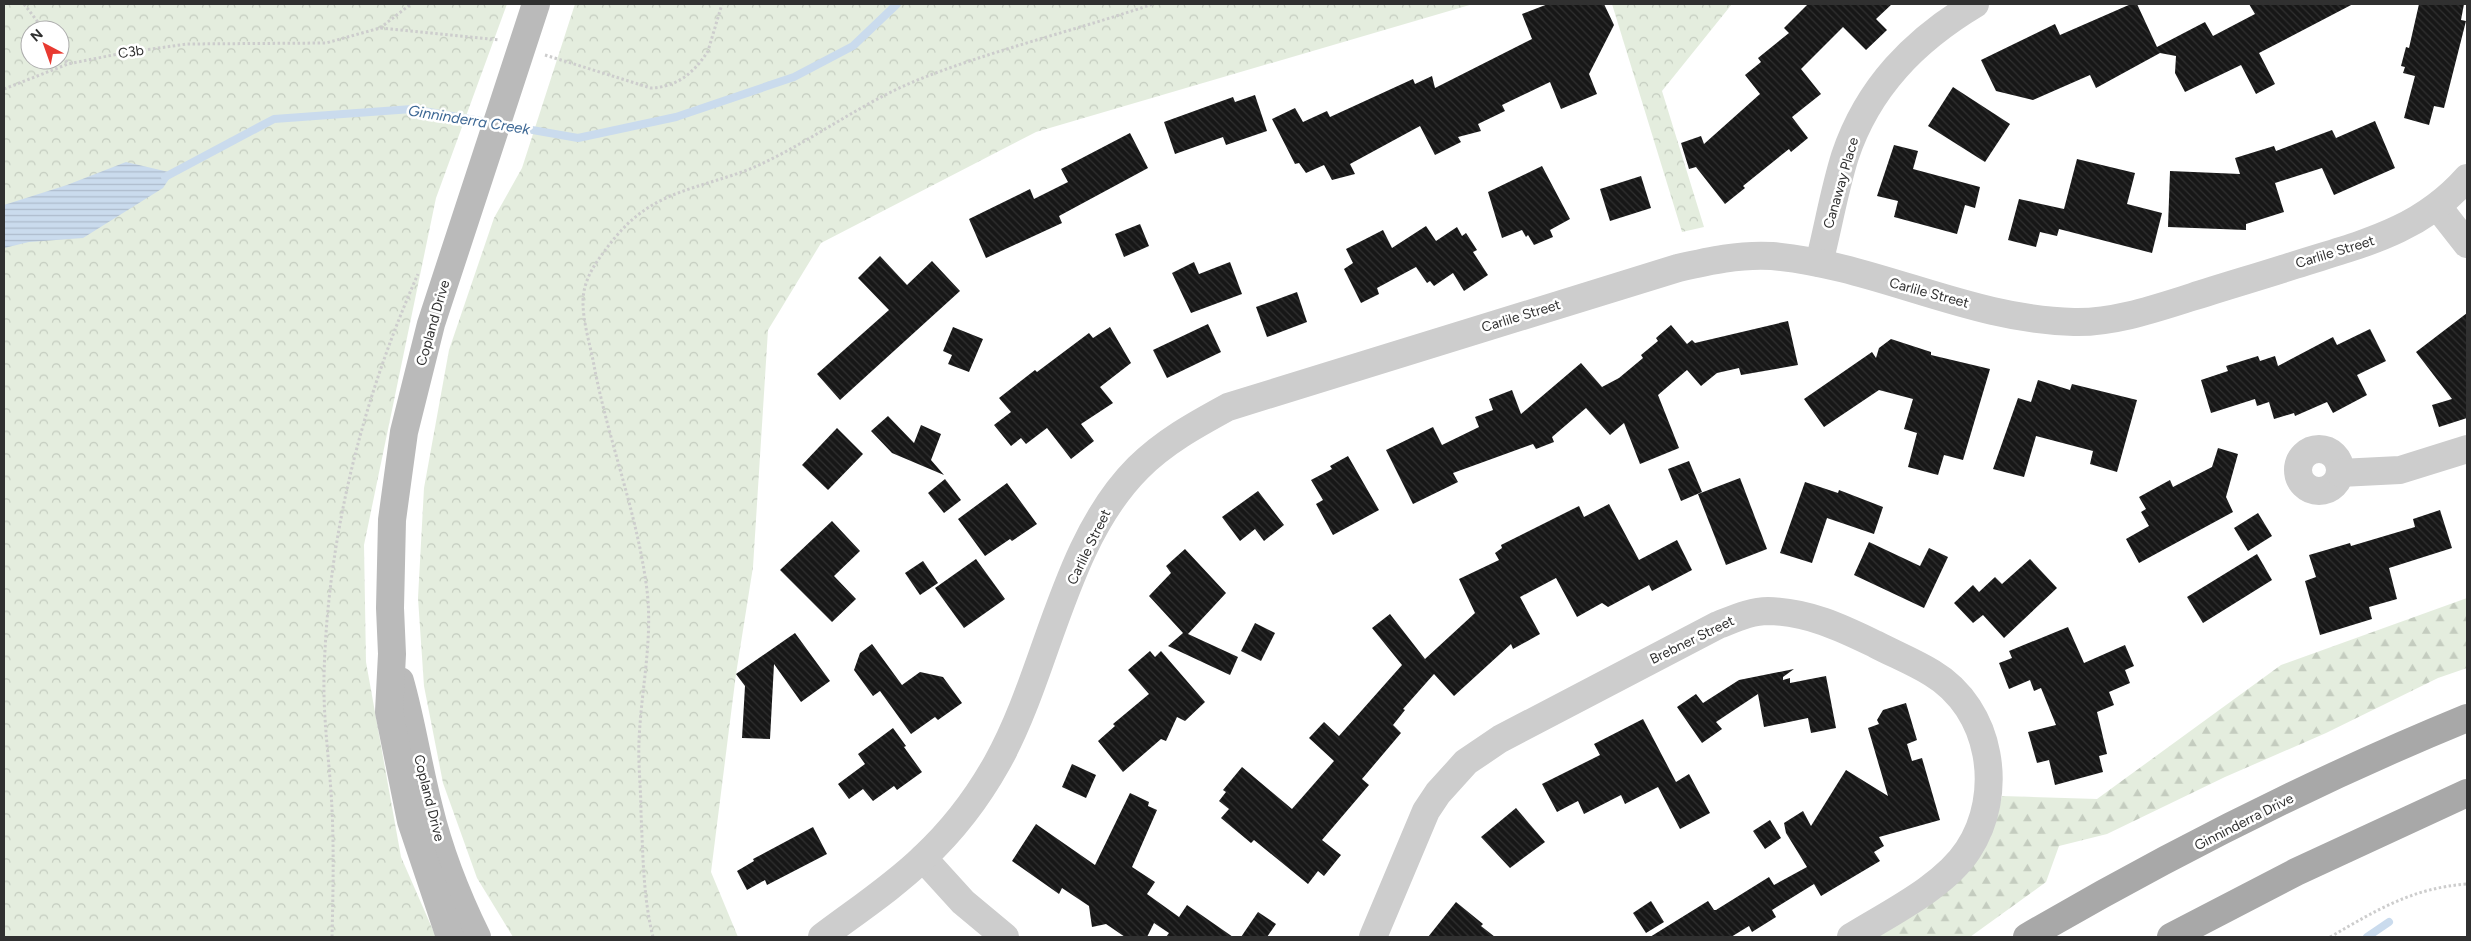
<svg xmlns="http://www.w3.org/2000/svg" width="2471" height="941" viewBox="0 0 2471 941" font-family="Figtree,sans-serif">
	<style>
		.forest { fill: url(#forest-firs) }
		.park { fill: url(#park-crowns); fill-rule: evenodd }
		.water { fill: url(#water-rules) }
		.lines { fill: none; stroke-linecap: round; stroke-linejoin: round }
		.stream { stroke: #cadbed; stroke-width: 8 }
		.building { fill: url(#building-back-hatch) }
		.path { stroke: #cdcdcd; stroke-width: 3; stroke-dasharray: 2.5 2.5; stroke-linecap: butt }
		.street { stroke: #cdcdcd; stroke-width: 28 }
		.secondary { stroke: #bababa; stroke-width: 28 }
		.primary { stroke: #a8a8a8; stroke-width: 28 }
		.labels { text-anchor: middle; dominant-baseline: central; stroke-width: 5; stroke-linejoin: round; paint-order: stroke }
		.street-label { font-size: 14px; fill: #303030; stroke: #fff }
		.water-label { font-size: 15px; font-style: italic; fill: #3c6794; stroke: #fff }
	</style>
	<defs>
		<pattern id="forest-firs" width="22" height="20" patternUnits="userSpaceOnUse" patternTransform="scale(1.25)"><rect width="22" height="20" fill="#e4edde"/><path d="M5 1l3.5 6h-7zM16 11l3.5 6h-7z" fill="#c4ccbf"/></pattern>
		<pattern id="park-crowns" width="20" height="18" patternUnits="userSpaceOnUse" patternTransform="scale(1.25)"><rect width="20" height="18" fill="#e4edde"/><path d="M2 6a3 3 0 1 1 6 0M12 15a3 3 0 1 1 6 0" fill="none" stroke="#c4ccbf"/></pattern>
		<pattern id="water-rules" width="6" height="5" patternUnits="userSpaceOnUse" patternTransform="scale(1.25)"><rect width="6" height="5" fill="#cadbed"/><path d="M0 2.5h6" fill="none" stroke="#aebccc"/></pattern>
		<pattern id="building-back-hatch" width="6" height="6" patternUnits="userSpaceOnUse" patternTransform="scale(1.25)"><rect width="6" height="6" fill="#171717"/><path d="M-1 5l2 2M0 0l6 6M5-1l2 2" fill="none" stroke="#303030"/></pattern>
	</defs>
	<rect width="100%" height="100%" fill="#fff"/>
	<polygon class="forest" points="2467,598 2467,668 2438,678 2326,733 2225,777 2107,834 2059,846 2046,882 1970,937 1876,937 1959,880 1990,838 2002,796 2097,799 2281,665"/>
	<g class="park">
		<path d="M4 4H507L436 198 364 545 366 662 401 857 436 937H4ZM30 30H60V60H30Z"/>
		<polygon points="575,4 1473,4 1036,132 821,243 768,330 753,567 736,674 711,872 738,937 513,937 477,878 443,783 424,686 418,598 424,488 449,350 494,218 522,168"/>
		<polygon points="1612,4 1732,4 1662,91 1704,227 1682,232"/>
	</g>
	<polygon class="water" points="126,162 173,173 163,188 83,238 29,242 4,248 4,205 67,185"/>
	<g class="lines">
		<g class="stream">
			<polyline points="165,177 274,119 412,109 578,138 676,117 794,77 853,46 897,4"/>
			<polyline points="2367,937 2389,922"/>
		</g>
	</g>
	<g class="building">
		<polygon points="1548,4 1604,4 1614,25 1589,74 1597,94 1561,109 1550,82 1502,105 1505,111 1478,124 1481,131 1458,137 1461,142 1435,155 1420,126 1350,164 1355,174 1332,180 1324,165 1306,173 1299,163 1295,164 1272,119 1295,108 1303,122 1327,111 1330,117 1413,79 1415,84 1432,76 1435,88 1532,39 1522,14"/>
		<polygon points="1808,4 1892,4 1876,19 1887,30 1866,50 1843,27 1801,69 1821,94 1792,117 1808,138 1791,152 1789,149 1743,186 1745,188 1725,204 1696,167 1689,169 1681,143 1701,136 1704,144 1760,94 1745,75 1761,62 1758,58 1789,33 1784,28"/>
		<polygon points="2131,4 2137,4 2157,47 2205,22 2213,36 2255,14 2249,4 2353,4 2259,53 2275,84 2256,94 2241,65 2185,92 2175,73 2176,56 2160,53 2096,88 2090,75 2033,100 1996,91 1981,60 2055,24 2060,35"/>
		<polygon points="2419,4 2464,4 2461,20 2466,21 2444,108 2434,106 2429,125 2404,118 2415,76 2403,73 2405,67 2401,66 2406,47 2409,48"/>
		<polygon points="1953,87 2010,124 1985,162 1928,126"/>
		<polygon points="1255,95 1267,131 1226,145 1223,137 1175,154 1164,122 1233,97 1235,102"/>
		<polygon points="2375,121 2395,168 2334,195 2322,168 2275,183 2284,212 2246,224 2246,230 2168,227 2170,171 2240,174 2235,158 2274,146 2276,151 2332,130 2336,138"/>
		<polygon points="1130,133 1148,168 1059,216 1062,223 986,258 969,219 1030,189 1034,199 1068,182 1061,169"/>
		<polygon points="1894,145 1918,151 1913,169 1980,187 1975,208 1965,205 1957,234 1894,217 1898,201 1877,196"/>
		<polygon points="2077,159 2135,173 2127,204 2162,213 2152,253 2059,229 2057,236 2040,232 2036,247 2008,240 2019,199 2064,209"/>
		<polygon points="1542,166 1570,219 1550,230 1553,237 1534,245 1528,235 1526,237 1522,230 1502,238 1488,192"/>
		<polygon points="1641,176 1651,208 1610,221 1600,189"/>
		<polygon points="1140,224 1149,246 1124,257 1115,234"/>
		<polygon points="1426,226 1436,241 1457,227 1462,236 1466,233 1477,250 1473,252 1488,275 1464,291 1453,273 1434,286 1430,281 1427,283 1416,267 1377,288 1379,294 1361,303 1344,269 1353,263 1346,249 1383,230 1392,248"/>
		<polygon points="880,256 907,285 932,261 960,291 840,400 817,374 889,310 858,278"/>
		<polygon points="1194,262 1199,274 1230,262 1242,294 1191,313 1172,273"/>
		<polygon points="1297,292 1307,322 1267,337 1256,307"/>
		<polygon points="2467,313 2467,418 2439,427 2432,405 2452,399 2416,352"/>
		<polygon points="1788,321 1798,365 1741,375 1739,368 1717,373 1701,386 1687,370 1658,395 1679,448 1640,464 1624,423 1610,435 1586,408 1552,437 1554,442 1536,449 1533,444 1453,473 1458,482 1413,504 1386,450 1433,427 1442,445 1479,427 1475,417 1493,410 1489,399 1512,390 1521,414 1581,363 1602,387 1619,378 1643,358 1641,355 1658,341 1656,338 1671,325 1687,344 1692,340 1695,343"/>
		<polygon points="1208,324 1221,352 1167,378 1153,350"/>
		<polygon points="953,327 983,339 969,372 948,364 952,355 943,351"/>
		<polygon points="1110,327 1131,363 1100,387 1113,403 1081,424 1094,441 1071,459 1047,428 1026,444 1021,438 1011,446 994,425 1011,412 999,398 1035,370 1037,372 1089,333 1093,338"/>
		<polygon points="2370,329 2386,361 2357,375 2367,395 2333,413 2327,402 2295,416 2294,413 2274,419 2269,402 2257,406 2255,399 2211,413 2201,380 2228,371 2226,366 2258,356 2260,361 2275,356 2278,366 2333,337 2337,345"/>
		<polygon points="1891,339 1931,352 1931,355 1990,369 1963,460 1944,455 1938,475 1908,467 1917,433 1904,429 1913,399 1879,390 1824,427 1804,399 1872,352 1876,358 1879,348"/>
		<polygon points="2038,380 2070,390 2072,384 2137,400 2117,472 2090,464 2093,451 2036,436 2024,477 1993,469 2018,398 2031,402"/>
		<polygon points="888,416 914,443 921,425 941,434 931,460 944,475 892,453 871,431"/>
		<polygon points="837,428 863,454 828,490 802,465"/>
		<polygon points="2218,448 2238,454 2226,497 2233,512 2139,563 2126,539 2149,526 2141,512 2146,509 2139,497 2170,480 2173,487 2212,467"/>
		<polygon points="1348,456 1379,510 1333,535 1316,504 1323,500 1311,480 1332,469 1330,466"/>
		<polygon points="1689,461 1702,492 1681,501 1668,469"/>
		<polygon points="1740,478 1767,549 1726,565 1698,494"/>
		<polygon points="945,479 961,500 944,513 928,493"/>
		<polygon points="1805,482 1838,493 1839,490 1883,507 1874,534 1827,518 1812,563 1780,553"/>
		<polygon points="1007,483 1037,524 1012,541 1010,539 985,556 958,519"/>
		<polygon points="1258,491 1284,525 1264,541 1255,529 1240,541 1222,517"/>
		<polygon points="1609,504 1639,560 1677,540 1692,570 1652,591 1649,585 1608,607 1602,603 1577,617 1556,578 1520,597 1540,634 1513,649 1511,644 1454,696 1434,674 1403,709 1405,710 1393,725 1401,733 1362,779 1369,785 1322,840 1341,855 1324,876 1318,871 1308,884 1254,840 1251,843 1221,818 1229,809 1219,801 1226,792 1223,790 1242,767 1292,809 1334,761 1309,738 1324,722 1339,736 1402,665 1372,628 1390,614 1425,659 1475,613 1459,579 1499,560 1495,553 1502,548 1501,545 1579,506 1584,517"/>
		<polygon points="2440,510 2452,548 2389,568 2397,599 2369,607 2372,619 2320,635 2305,581 2316,577 2309,555 2350,543 2351,546 2415,527 2413,519"/>
		<polygon points="2258,513 2272,536 2248,551 2234,528"/>
		<polygon points="832,521 860,551 834,576 856,599 832,622 780,570"/>
		<polygon points="1869,542 1920,566 1929,548 1948,557 1924,608 1854,575"/>
		<polygon points="1185,549 1226,593 1188,634 1238,657 1230,675 1168,646 1183,633 1149,596 1171,573 1166,566"/>
		<polygon points="2257,554 2272,580 2203,623 2187,597"/>
		<polygon points="976,559 1005,599 964,628 935,588"/>
		<polygon points="2030,559 2057,588 2004,638 1983,615 1973,623 1954,603 1973,585 1979,592 1995,577 2002,584"/>
		<polygon points="923,561 938,583 920,595 905,573"/>
		<polygon points="1255,623 1275,633 1261,661 1241,651"/>
		<polygon points="2068,627 2084,663 2125,645 2134,666 2125,670 2130,683 2109,692 2114,705 2097,712 2107,754 2099,756 2103,772 2055,785 2049,760 2037,763 2028,732 2056,725 2041,688 2034,691 2030,680 2009,689 1999,663 2012,658 2009,651"/>
		<polygon points="795,633 830,681 801,702 774,664 770,739 742,738 745,686 736,674"/>
		<polygon points="872,644 902,685 920,672 943,677 962,703 938,720 935,717 911,734 880,691 873,696 854,670 860,653"/>
		<polygon points="1150,651 1155,657 1161,651 1205,702 1185,721 1177,717 1166,741 1161,739 1123,772 1098,741 1115,726 1113,724 1149,694 1128,670"/>
		<polygon points="1794,669 1783,677 1783,680 1790,678 1790,683 1826,676 1836,728 1811,733 1808,718 1764,727 1758,694 1716,722 1722,729 1702,743 1677,707 1696,694 1703,703 1739,680"/>
		<polygon points="1906,703 1917,740 1907,744 1912,761 1922,758 1940,820 1879,837 1884,846 1874,852 1880,861 1821,896 1814,884 1772,910 1776,917 1752,932 1749,926 1731,937 1650,937 1708,901 1714,910 1716,910 1769,877 1774,885 1807,867 1786,833 1784,823 1803,811 1811,826 1846,770 1888,796 1868,728 1879,724 1877,720 1883,710"/>
		<polygon points="1643,719 1676,782 1689,774 1710,813 1680,829 1658,787 1625,804 1621,795 1584,814 1578,801 1557,812 1542,784 1600,755 1594,744"/>
		<polygon points="893,728 906,746 904,747 922,772 897,790 894,786 873,801 863,789 849,799 838,784 865,764 858,754"/>
		<polygon points="1072,764 1096,775 1086,798 1062,787"/>
		<polygon points="1130,793 1149,802 1148,806 1157,810 1132,867 1155,882 1147,894 1179,917 1187,905 1233,937 1166,937 1169,933 1154,923 1147,937 1125,937 1106,924 1092,927 1089,906 1062,888 1059,894 1012,861 1036,824 1095,865"/>
		<polygon points="1516,808 1545,842 1510,868 1481,837"/>
		<polygon points="1770,820 1781,838 1765,849 1753,831"/>
		<polygon points="813,827 827,854 767,885 765,880 747,890 737,871 754,861 753,859"/>
		<polygon points="1651,901 1664,922 1646,933 1633,913"/>
		<polygon points="1456,902 1483,924 1481,926 1495,937 1428,937"/>
		<polygon points="1258,912 1276,924 1267,937 1241,937"/>
	</g>
	<g class="lines">
		<g class="path">
			<polyline points="24,4 44,30"/>
			<polyline points="380,28 411,4"/>
			<polyline points="60,52 68,64"/>
			<path d="M545 55 651 88C677 87 694 73 708 51L722 4"/>
			<polyline points="4,89 68,64 123,53 187,44 326,43 380,28 499,40"/>
			<path d="M332 937C333 894 334 852 332 809 330 765 323 721 324 677 327 539 362 400 418 274"/>
			<path d="M653 937C643 897 643 854 641 813 641 789 638 765 639 741 641 690 653 641 647 590 637 511 607 438 593 360 589 341 583 321 583 302 583 281 594 265 606 249 615 237 626 224 638 215 671 188 720 183 759 165 813 140 860 104 915 81 992 50 1074 31 1153 4"/>
			<path d="M2330 937C2377 910 2412 888 2467 884"/>
		</g>
		<g class="street">
			<polyline points="2438,207 2467,244"/>
			<path d="M1819 263C1828 228 1834 191 1845 156 1868 87 1915 40 1975 4"/>
			<circle cx="2319" cy="470" r="21"/>
			<polyline points="2340,473 2400,470 2467,449"/>
			<polyline points="923,858 963,902 1005,937"/>
			<path d="M822 937C855 912 893 887 923 858 952 831 978 797 997 763 1048 672 1063 543 1138 468 1164 442 1195 425 1228 407L1678 268C1709 261 1740 254 1772 256 1875 265 1970 320 2074 322 2113 323 2154 309 2192 297 2226 286 2261 276 2295 265 2361 244 2419 232 2467 178"/>
			<path d="M1373 937 1426 811 1438 793 1466 762 1500 739 1718 625C1734 619 1751 611 1768 611 1808 612 1840 627 1875 644 1894 654 1914 662 1932 673 1992 709 2005 794 1968 850 1944 887 1888 914 1851 937"/>
		</g>
		<g class="secondary">
			<path d="M400 681C412 723 418 766 429 808 440 854 457 896 477 937"/>
			<polyline points="450,937 411,821 389,712 392,654 390,608 392,520 404,432 431,324 536,4"/>
		</g>
		<g class="primary">
			<path d="M2027 937C2166 856 2318 779 2467 718"/>
			<polyline points="2171,937 2296,872 2467,793"/>
		</g>
	</g>
	<g class="labels">
		<g class="street-label">
			<text transform="translate(131 52) rotate(-8)">C3b</text>
			<text transform="translate(1841 183) rotate(-74)">Canaway Place</text>
			<text transform="translate(2335 252) rotate(-17)">Carlile Street</text>
			<text transform="translate(1929 293) rotate(15)">Carlile Street</text>
			<text transform="translate(1521 316) rotate(-17)">Carlile Street</text>
			<text transform="translate(433 323) rotate(-74)">Copland Drive</text>
			<text transform="translate(1089 547) rotate(-64)">Carlile Street</text>
			<text transform="translate(1692 640) rotate(-26)">Brebner Street</text>
			<text transform="translate(429 798) rotate(76)">Copland Drive</text>
			<text transform="translate(2244 822) rotate(-27)">Ginninderra Drive</text>
		</g>
		<g class="water-label">
			<text transform="translate(469 120) rotate(9)">Ginninderra Creek</text>
		</g>
	</g>
	<rect width="2471" height="941" fill="none" stroke="#303030" stroke-width="10"/>
	<g transform="translate(45 45) rotate(319)"><circle r="24" fill="#ffffff" stroke="#acacac"/>
	<path d="M0-4L9 19L0 12L-9 19Z" fill="#e83a31"/>
	<text y="-8" font-size="14" font-weight="bold" text-anchor="middle" fill="#303030">N</text>
	</g>
</svg>
